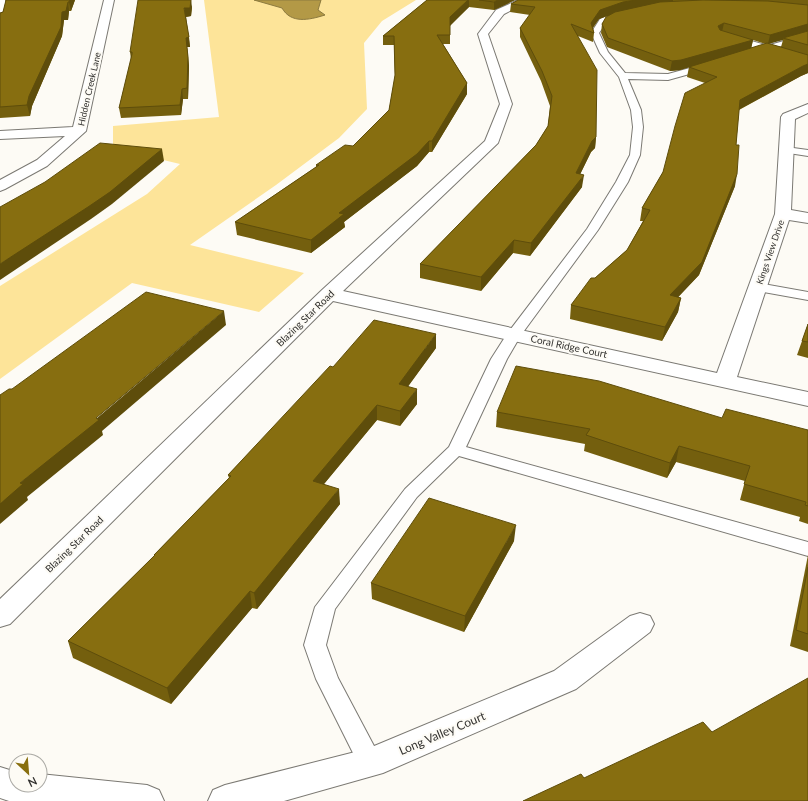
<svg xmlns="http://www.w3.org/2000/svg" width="808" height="801" viewBox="0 0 808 801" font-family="Lato,sans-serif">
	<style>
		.green { fill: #fde499 }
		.water { fill: #b39946; stroke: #8c7a3f }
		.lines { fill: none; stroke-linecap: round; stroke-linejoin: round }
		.service-casing { stroke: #7b7973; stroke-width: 2 }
		.minor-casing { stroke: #7b7973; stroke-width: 2 }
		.service { fill: #fff; fill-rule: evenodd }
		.minor { fill: #fff; fill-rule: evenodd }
		.wall { fill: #745f0e; fill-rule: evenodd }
		.shaded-wall { fill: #5e4d0b }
		.building { fill: #876e10; stroke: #5e4d0b }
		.labels { text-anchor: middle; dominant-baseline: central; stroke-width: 4; stroke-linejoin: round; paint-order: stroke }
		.far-street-label { font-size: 9px; fill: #31302e; stroke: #fdfbf5 }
		.street-label { font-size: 10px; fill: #31302e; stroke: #fdfbf5 }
		.near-street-label { font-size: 12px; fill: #31302e; stroke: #fdfbf5 }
	</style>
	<rect width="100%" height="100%" fill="#fdfbf5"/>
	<polygon class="green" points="204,0 416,0 382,21 364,43 367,109 339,138 276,185 190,245 304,273 259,312 132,283 0,379 0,286 147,194 180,164 113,148 113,126 219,117"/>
	<path class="water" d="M254 0H321L318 10 325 15C309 20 291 24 282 8Z"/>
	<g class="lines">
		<defs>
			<g id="service">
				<polygon points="0,0 5,0 7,4 4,20 0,22"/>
				<polygon points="620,10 623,10 627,12 606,23 599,33 608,52 625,73 668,74 708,63 712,66 711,68 668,80 628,79 641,110 643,127 640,155 628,182 598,230 521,335 507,359 466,447 808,542 808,556 459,456 417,497 335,609 326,645 338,678 383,763 380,771 371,774 362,771 316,679 304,645 315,607 405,489 449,447 491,359 507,334 587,229 616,182 630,155 633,127 631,110 619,77 600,53 591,33 600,19"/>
				<polygon points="808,34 808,38 755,54 751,52 752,50"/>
				<polygon points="786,147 808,150 808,156 782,152 781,150 782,148"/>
				<polygon points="758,283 808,292 808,300 753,290 751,287 753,284"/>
			</g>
			<g id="minor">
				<polygon points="104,0 114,0 86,131 47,166 5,189 0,191 0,180 37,160 65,136 0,139 0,131 73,127"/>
				<polygon points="518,0 531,0 504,14 488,34 512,104 498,143 343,291 717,373 775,214 781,117 783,114 808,104 808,113 795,119 791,210 808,213 808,223 789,220 737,377 808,392 808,406 333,301 10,624 0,627 0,599 322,290 485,141 500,104 478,34 496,10"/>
				<polygon points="723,33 808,57 808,64 719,38 718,36"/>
				<polygon points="640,613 650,616 654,624 650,632 576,689 383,773 284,801 208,801 213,790 225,785 367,749 554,671 630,616"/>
				<polygon points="0,767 16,772 16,785 40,785 40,774 147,785 159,790 164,801 9,801 0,798"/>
			</g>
		</defs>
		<use href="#service" class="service-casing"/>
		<use href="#minor" class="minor-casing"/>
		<use href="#service" class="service"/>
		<use href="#minor" class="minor"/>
	</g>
	<g class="wall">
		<polygon points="6,0 75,0 71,11 69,11 68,20 64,20 62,36 32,106 30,116 0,118 0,13 3,12"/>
		<polygon points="427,0 515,0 494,10 469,7 450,25 450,44 443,44 467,83 467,94 432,152 429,152 417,166 344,222 345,227 311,253 237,235 235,222 316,167 316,165 353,146 389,110 395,76 394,45 383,45 383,36"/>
		<path d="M518 0H808V73L801 76 739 110 736 145 735 186 699 275 678 297 681 298 678 312 662 341 570 319 571 305 595 278 627 250 643 221H640L642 208 663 172 705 83 687 77 689 67 680 70 670 71 607 47 601 33 602 24 609 15 599 19 593 28 594 33 593 42 578 36 596 137 595 148 591 152 580 174 582 187 530 256 513 253 481 291 420 278V264L536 145 548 126 550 106 541 81 520 37V28L530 15 510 12 511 4ZM753 40 766 44 751 48ZM780 40H783L781 47 768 44Z"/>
		<polygon points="192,7 191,16 186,17 190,47 187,47 189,66 188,99 183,99 181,115 121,118 119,108 131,59 130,52"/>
		<polygon points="808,324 808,358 797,355 802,341"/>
		<polygon points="436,348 408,386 417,404 400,426 377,420 324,484 340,504 257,609 252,608 171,704 73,658 68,641 154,556 154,555 229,478 228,475 333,367"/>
		<polygon points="497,412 722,418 808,430 808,524 799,521 800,517 740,500 745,481 676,462 667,478 584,451 585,444 496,427"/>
		<polygon points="514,541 464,632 372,599 371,583"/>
		<polygon points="808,555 808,652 790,646"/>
	</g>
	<g class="shaded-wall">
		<polygon points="70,0 75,0 71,11 69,2"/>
		<polygon points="191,0 192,7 191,16 185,17 184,8"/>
		<polygon points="468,0 469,0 469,7 450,26 450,17"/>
		<polygon points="498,0 515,0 494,10 494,2"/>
		<polygon points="636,0 673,0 673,3 622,11 599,19 590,31 591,23 600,10 623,2"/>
		<polygon points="68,2 69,11 68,20 64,20 62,36 32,106 30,116 27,105 29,96 62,12"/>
		<polygon points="724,23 722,32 717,36 718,26"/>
		<polygon points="808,24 808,31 783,38 783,40 768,44 770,35"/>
		<polygon points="189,37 190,47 187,47 189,66 188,99 187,88 186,38"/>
		<polygon points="753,40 751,49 680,70 670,71 672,61"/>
		<polygon points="808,64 808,73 801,76 738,110 740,100 803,66"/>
		<polygon points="467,83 467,94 432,152 432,141"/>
		<polygon points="182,89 183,99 181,115 180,105"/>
		<polygon points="596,137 595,148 591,152 575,185 576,173 592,141"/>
		<polygon points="429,141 429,152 417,166 344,222 345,227 311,253 311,240 339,213"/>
		<polygon points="162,149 164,161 112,204 91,219 0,280 0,264"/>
		<polygon points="737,174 735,186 699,275 667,309 670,295"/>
		<polygon points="584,175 582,187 530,256 531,243"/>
		<polygon points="514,240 513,253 481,291 481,277"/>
		<polygon points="681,298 678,312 662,341 665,327"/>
		<polygon points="224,311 226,325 102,431 103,435 27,497 28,500 0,524 0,504 20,483"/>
		<polygon points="436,334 436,348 399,399 399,384"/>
		<polygon points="417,389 417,404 400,426 400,411"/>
		<polygon points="377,405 377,420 314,496 313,481"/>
		<polygon points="679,446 676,462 667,478 670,463"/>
		<polygon points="339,489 340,504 257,609 254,593"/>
		<polygon points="516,525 514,541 464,632 465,616"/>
		<polygon points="250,591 252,608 171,704 167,688"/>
	</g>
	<g class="building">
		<polygon points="6,0 70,0 69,2 68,2 66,11 62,12 61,27 29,96 27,105 0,107 0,13 3,12"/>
		<polygon points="138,0 191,0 190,8 184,8 189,37 186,38 188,57 187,88 182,89 180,105 119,108 132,54 132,52 130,52"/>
		<polygon points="427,0 468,0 450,17 450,35 437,35 467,83 432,141 429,141 417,154 339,213 344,214 311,240 235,222 319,165 316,165 345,145 353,146 389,110 395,75 394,36 383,36"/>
		<polygon points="479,0 498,0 494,2"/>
		<polygon points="518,0 636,0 623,2 600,10 591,23 594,33 571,24 597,70 596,137 592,141 576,173 584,175 531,243 514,240 481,277 420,264 536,145 548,126 552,96 542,71 520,28 535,7 511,4"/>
		<polygon points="703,0 768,1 808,5 808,24 770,35 724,23 718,26 720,30 753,40 681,60 672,61 608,38 602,24 606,17 615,12 660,2"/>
		<polygon points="808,31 808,45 783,38"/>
		<polygon points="767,43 808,55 808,64 803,66 740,100 736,145 739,145 737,174 702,262 670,295 681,298 665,327 571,305 591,278 595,278 627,250 650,210 642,208 663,172 675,126 685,93 717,77 689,67"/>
		<polygon points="100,143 162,149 110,192 88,207 0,264 0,207 45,182"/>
		<polygon points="146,292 224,311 96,418 99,420 20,483 23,484 0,504 0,395 9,389 12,389"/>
		<polygon points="374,320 436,334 399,384 417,389 400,411 377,405 313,481 339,489 254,593 250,591 167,688 68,641 155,555 154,555 231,476 228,475 330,366 333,367"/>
		<polygon points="808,324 808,342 802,341"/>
		<polygon points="516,366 599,381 722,418 726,409 808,430 808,506 805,505 806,502 744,484 750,466 679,446 670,463 586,435 590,429 497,412"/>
		<polygon points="429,498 516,525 465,616 371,583"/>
		<polygon points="808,567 808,634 796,630"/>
		<polygon points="808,678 808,801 523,801 581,774 584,778 703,722 712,732"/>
	</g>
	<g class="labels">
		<g class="far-street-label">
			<text transform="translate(89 89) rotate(-77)">Hidden Creek Lane</text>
			<text transform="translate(770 252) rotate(-71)">Kings View Drive</text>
		</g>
		<g class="street-label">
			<text transform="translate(305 318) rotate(-44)">Blazing Star Road</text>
			<text transform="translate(569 346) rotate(12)">Coral Ridge Court</text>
			<text transform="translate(74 544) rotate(-44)">Blazing Star Road</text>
		</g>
		<g class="near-street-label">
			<text transform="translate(442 733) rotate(-23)">Long Valley Court</text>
		</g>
	</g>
	<g transform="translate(28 773) rotate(154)"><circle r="19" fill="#fdfbf5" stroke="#abaaa5"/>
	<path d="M0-3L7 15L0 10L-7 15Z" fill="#886f0f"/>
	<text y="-6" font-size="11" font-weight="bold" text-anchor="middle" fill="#31302e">N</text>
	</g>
</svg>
